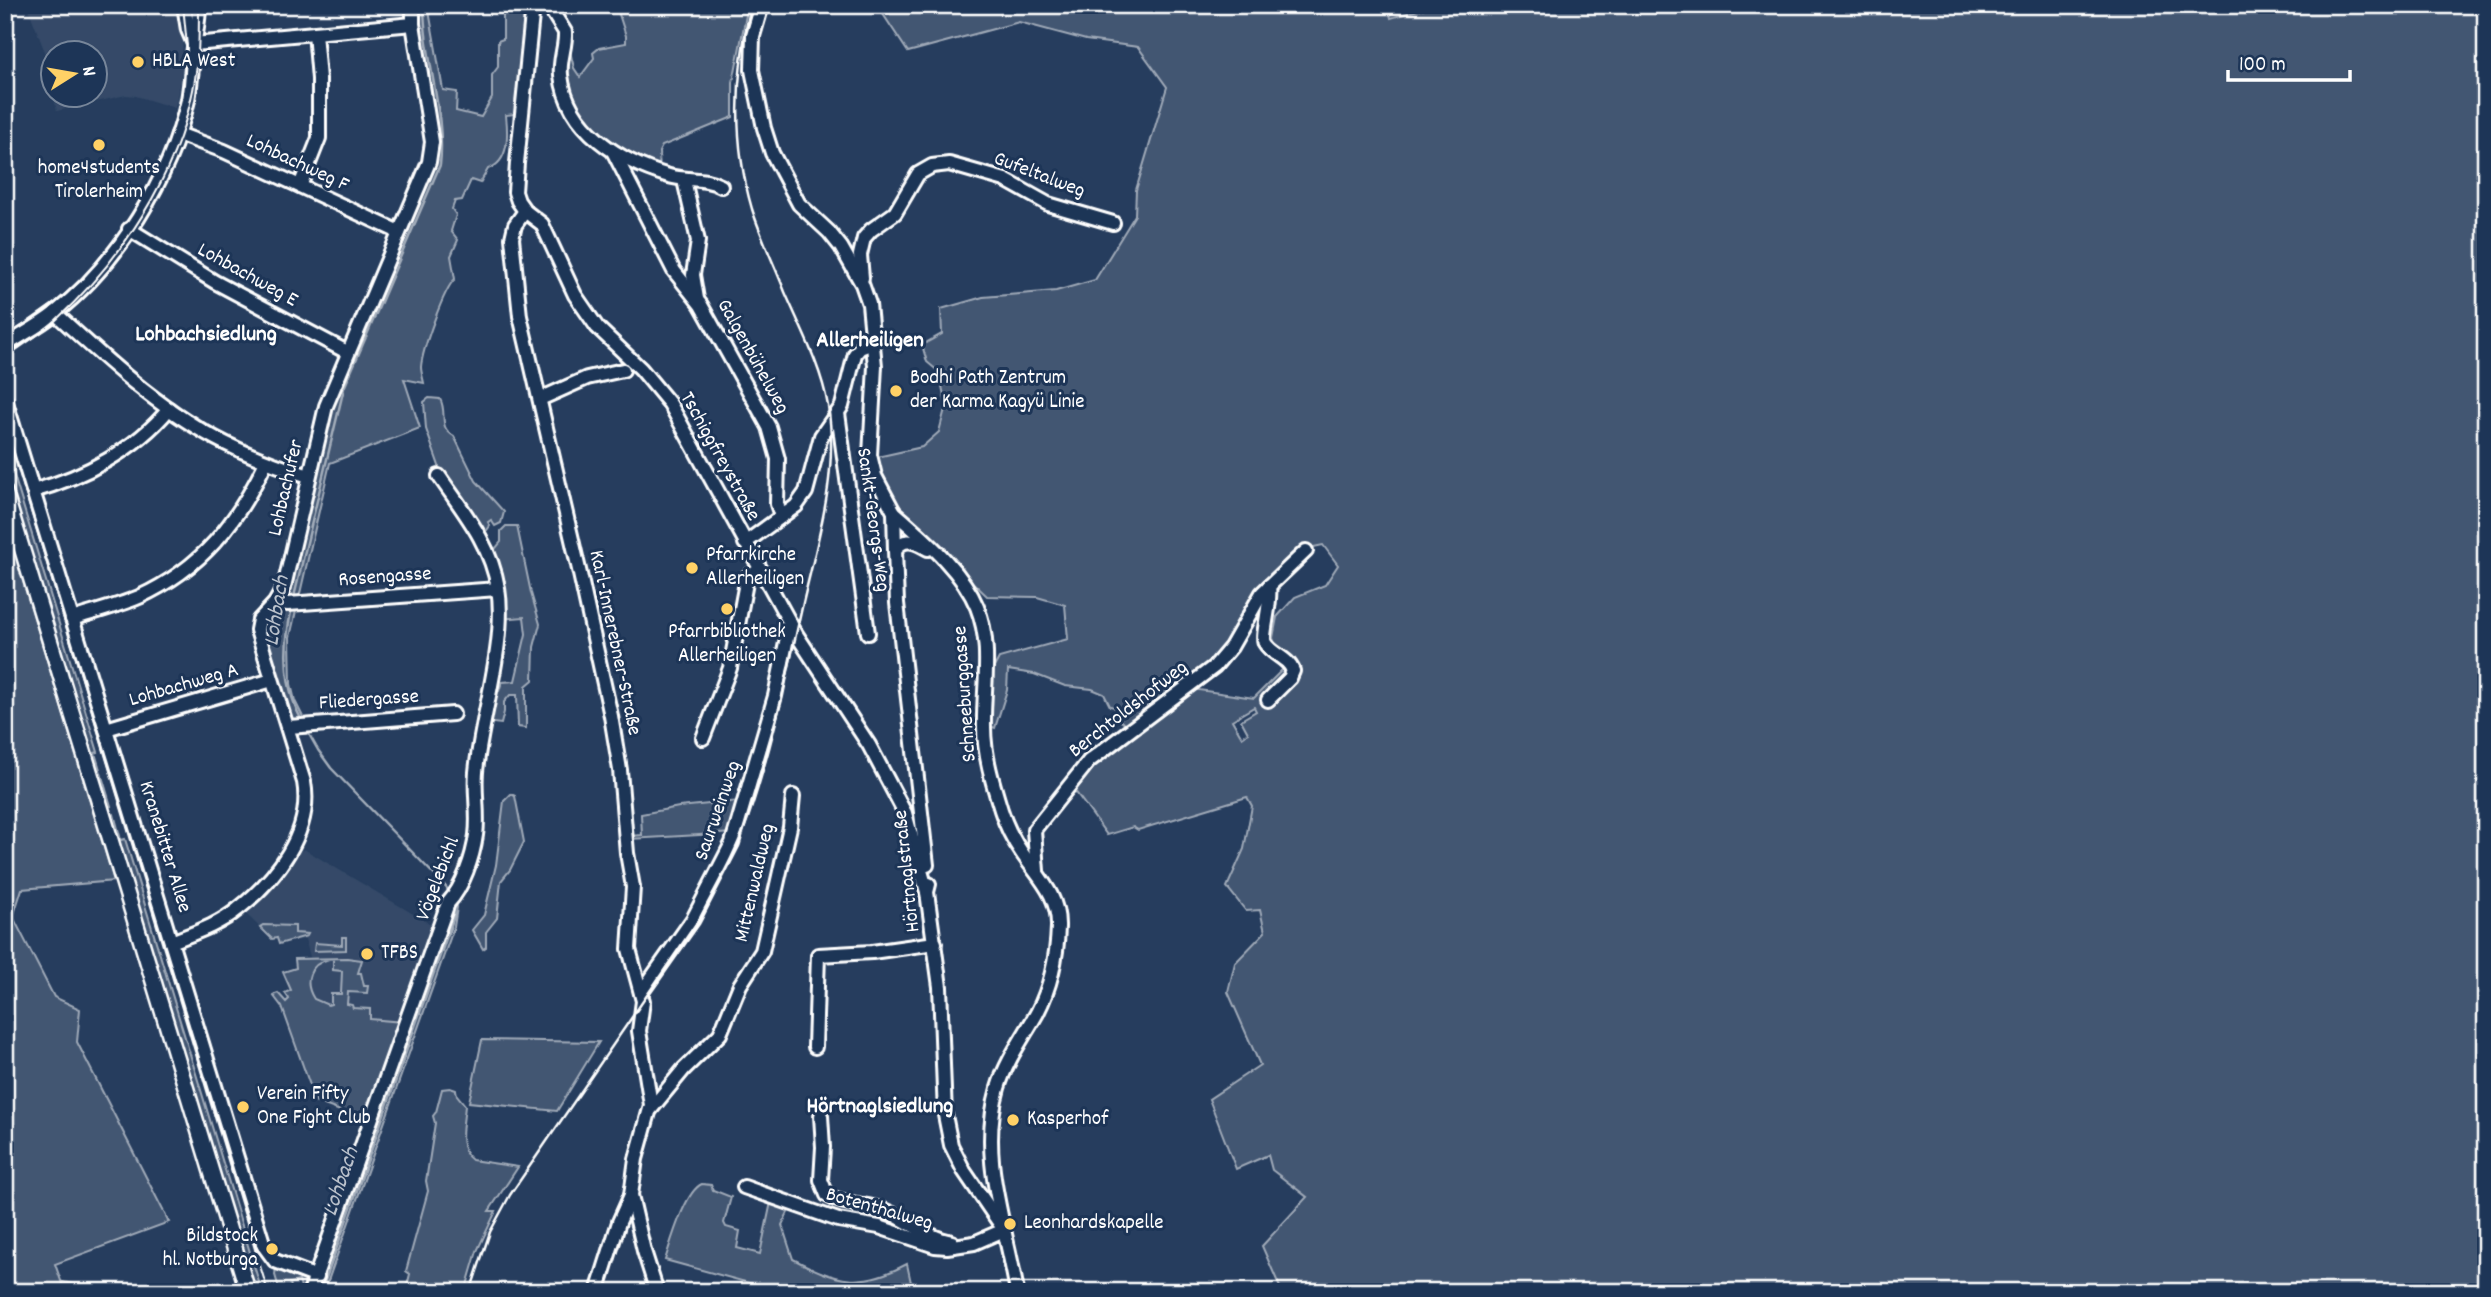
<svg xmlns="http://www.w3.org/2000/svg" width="2491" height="1297" viewBox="0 0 2491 1297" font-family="Dekko,sans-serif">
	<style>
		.built { fill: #344a68 }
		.green { fill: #425672; stroke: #a0aab8; stroke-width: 2; fill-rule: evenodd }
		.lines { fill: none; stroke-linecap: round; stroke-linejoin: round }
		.stream { stroke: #a4aebb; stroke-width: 2.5 }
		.minor-casing { stroke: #fff; stroke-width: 18 }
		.major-casing { stroke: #fff; stroke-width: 19 }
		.minor { stroke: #1d3557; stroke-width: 12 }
		.major { stroke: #1d3557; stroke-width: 14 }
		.tram { stroke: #fff; stroke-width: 2 }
		.rail { stroke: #fff; stroke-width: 2.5 }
		.poi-dot { fill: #ffd166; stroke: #1d3557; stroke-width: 2.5 }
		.labels { text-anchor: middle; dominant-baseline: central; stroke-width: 6; stroke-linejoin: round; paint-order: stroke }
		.poi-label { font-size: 21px; fill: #fff; stroke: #1d3557; text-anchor: start }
		.street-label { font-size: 21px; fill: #fff; stroke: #1d3557 }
		.neighbourhood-label { font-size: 23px; font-weight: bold; fill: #fff; stroke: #1d3557 }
		.water-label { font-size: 23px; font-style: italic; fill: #bbc2cc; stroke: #1d3557 }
	</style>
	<rect width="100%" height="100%" fill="#263d5e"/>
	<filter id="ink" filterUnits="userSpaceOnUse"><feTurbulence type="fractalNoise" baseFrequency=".0143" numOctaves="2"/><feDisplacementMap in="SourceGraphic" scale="14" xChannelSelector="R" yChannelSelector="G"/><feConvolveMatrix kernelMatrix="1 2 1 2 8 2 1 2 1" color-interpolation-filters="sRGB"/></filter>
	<g filter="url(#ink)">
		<g class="built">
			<polygon points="27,5 179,5 183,31 182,71 175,108 136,96 126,95 57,111 53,95 94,94 94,52 52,52 52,91 43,47"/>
			<polygon points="304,849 435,927 390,1049 310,998 306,984 311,960 305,939 279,944 278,938 272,939 247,915 247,910 268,890 296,854"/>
		</g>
		<g class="green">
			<path d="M417 5H428L443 90 457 92 456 111 481 117 492 98V75L498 67V41L503 39V5H533L522 113 506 115C508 134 510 162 488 169L480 183 471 180 462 200 455 201 452 209 456 215 451 231 458 240 451 256 455 279C444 288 422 351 421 367 421 372 423 378 424 383L404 379 420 428 330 463 290 637 291 684 295 701 307 725 302 733 297 727H289L259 620 275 603 326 406 429 162 417 51Z"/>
			<polygon points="616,5 748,5 733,82 733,117 662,146 659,152 660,173 626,160 572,108 561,60 570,51 574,68 580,77 594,58 593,53 599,48 626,43 626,36"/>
			<path d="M877 5H1388L1391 18 1428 7 1448 8 1454 5H2486V1292H1282L1262 1246 1307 1197 1272 1170 1268 1155 1236 1169 1209 1099 1260 1065 1228 992 1235 963 1265 932 1260 910 1246 911 1227 887 1244 849 1252 806 1247 797 1138 830 1133 827 1107 835 1075 791 1098 762 1192 689 1254 698 1284 668 1273 638 1277 617 1295 597 1325 585 1338 565 1323 545 1304 549 1224 653 1133 723 1126 725 1114 716 1115 707 1110 706 1104 694 1092 689 1065 686 1034 674 1008 670 1007 690 995 728 987 725 990 675 999 658 1068 639 1065 605 1037 597 987 596 897 510 882 480 877 457 922 447 939 432 946 405 939 372 927 362 922 345 942 334 941 309 983 297 1056 291 1095 280 1135 215 1136 190 1167 87 1138 47 1086 40 1019 22 908 52ZM1254 707 1256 711 1241 720 1248 733 1242 737 1232 720Z"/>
			<path d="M429 398 440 399C448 413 437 427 454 436L476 481 504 512 501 523 495 526 491 520 488 522 490 526 487 530 477 532 439 476V466L426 429 424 402Z"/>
			<polygon points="5,446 98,752 95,753 111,806 108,807 111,815 114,814 121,840 125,839 262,1292 255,1292 252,1287 220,1185 6,480"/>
			<polygon points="506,526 517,526 531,593 540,624 534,647 533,680 526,686 526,728 518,727 517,695 510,695 504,702 504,712 501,724 484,722 489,692 499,691 502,682 515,681 526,634 524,617 499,619 490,555 501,542 501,531"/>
			<polygon points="13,548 114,881 22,889 13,917 54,997 80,1009 77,1042 169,1222 55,1264 65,1292 5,1292 5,550"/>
			<polygon points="511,794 515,796 524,842 510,870 501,881 497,918 486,932 486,947 483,949 472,930 484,915 496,865 504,801"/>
			<polygon points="739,801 734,833 630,839 630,836 642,835 641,814 679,807"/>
			<polygon points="454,896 457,907 454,927 324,1292 318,1292"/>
			<polygon points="263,925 295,926 295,933 308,934 307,936 279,944 277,938 272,939 260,927"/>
			<polygon points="342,937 346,937 346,950 314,951 315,943 342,945"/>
			<path d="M347 958 362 960 358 973H361L364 986H368L367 993 348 992 347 1004 352 1005 353 1008 370 1009V1019L402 1022 367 1121 316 1102 282 1007 273 995 278 993 286 1002 289 999 285 993 291 990 283 972 296 968 295 959ZM329 959H333V970L342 971 341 994H331V1004L328 1005 314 999C303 982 309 964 329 959Z"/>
			<polygon points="482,1040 599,1042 557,1111 469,1102"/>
			<path d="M450 1088 456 1090 457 1095 465 1105C464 1122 456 1149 472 1160L518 1167 489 1211H496L477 1251 465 1292H402L408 1282 410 1274 406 1271 428 1191 426 1181 435 1123 433 1116 436 1112 442 1089Z"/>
			<path d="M702 1184 711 1185 713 1190 731 1197 724 1223 726 1227 740 1231 737 1248 760 1254 771 1202 791 1206 782 1225 793 1259C838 1282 860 1289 907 1264L913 1292H782L665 1260C671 1242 685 1191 702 1184Z"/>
			<polygon points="276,1267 305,1277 304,1287 301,1288 299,1281 290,1283 292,1292 280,1292 275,1275"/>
		</g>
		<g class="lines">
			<g class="stream">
				<path d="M293 601 344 388 440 165C446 112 424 59 424 5"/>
				<path d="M292 607C283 646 283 687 303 723"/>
				<polyline points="306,729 318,750 331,768 445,886 451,894"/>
				<polyline points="62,1282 109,1292"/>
				<polyline points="321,1292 454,916 454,904"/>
			</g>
			<defs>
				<g id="minor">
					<polyline points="184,5 188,30 194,44"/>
					<polyline points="533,5 517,163 515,192 518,201 525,211 542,224 575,295 597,327 641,369 670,404 796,634 869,745 905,813 927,892"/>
					<path d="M548 5 565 32C566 47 559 60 561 75 567 130 621 162 669 176 686 181 705 177 721 186"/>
					<polyline points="762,5 753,36 752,70 764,128 772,153 799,204 829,232 841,247 862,284 869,304 875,366 870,455 875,476 894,512 895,550"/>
					<polyline points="194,44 413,24"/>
					<polyline points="178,134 224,151 399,232"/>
					<polyline points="614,153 674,271 701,305 769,427 778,459 777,504 781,516"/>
					<polyline points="684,180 698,241 693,275 697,299"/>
					<polyline points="300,186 319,138 319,79 315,33"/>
					<polyline points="525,211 515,225 512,238 520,316 580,574 611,716 620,770 627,853 633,887 629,949 643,1001 639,1031 651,1105 636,1159 631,1195 644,1251 657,1292"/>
					<polyline points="129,229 215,282 347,352"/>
					<polyline points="862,278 860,255 864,238 871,230 895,213 918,174 932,166 949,164 1005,180 1048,204 1113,223"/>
					<path d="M55 313C104 358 156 406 215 438 245 454 277 466 309 476"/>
					<path d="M5 346C21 335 39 326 54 314 118 263 170 180 188 100 191 83 192 65 194 47 196 33 199 20 199 5"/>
					<polyline points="5,399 264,1246 275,1261 317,1277"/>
					<polyline points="540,399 587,378 623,370"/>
					<polyline points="838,413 868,633"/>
					<path d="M33 491C84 477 135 450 169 409"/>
					<path d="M894 512C923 538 962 570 977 607 993 647 983 686 984 727 984 755 993 784 1001 810 1006 826 1013 840 1022 853 1038 877 1059 895 1058 927 1057 957 1051 986 1037 1013 1023 1038 1006 1061 998 1088 978 1157 1006 1224 1017 1292"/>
					<polyline points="745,543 796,506 806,492 821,436 842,406 855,354 860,348 868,345"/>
					<polyline points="275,603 288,604 498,589"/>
					<path d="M72 619C94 612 118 606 139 597 202 568 237 523 266 462"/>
					<path d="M1268 700 1290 678 1293 671C1288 657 1272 655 1265 643 1261 636 1272 602 1269 586"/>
					<polyline points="289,727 453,714"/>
					<polyline points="106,729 272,680"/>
					<polyline points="703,738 730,668 747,577 760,570"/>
					<path d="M927 865 897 603 895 550C904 536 916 542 928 549"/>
					<polyline points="1037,871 1034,830 1089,761 1215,666 1231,647 1262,593 1306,551"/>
					<polyline points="929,884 927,892 940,987 945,1115 951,1145 964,1171 1000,1224"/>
					<path d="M171 942C194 933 219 925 238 909 276 879 313 832 304 782L257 630 259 620 275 603 284 587 326 406 429 162 432 142 413 24V5"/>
					<polyline points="641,993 693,919 732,843 775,696 790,623"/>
					<polyline points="815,1047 818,955 872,952 935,943"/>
					<polyline points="651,1109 684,1069 720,1034 740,985 762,951 790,827 793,796"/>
					<path d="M821 1116 823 1147 821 1180 827 1195C845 1206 867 1203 886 1211 908 1220 928 1238 952 1242"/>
					<polyline points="744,1187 838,1220 879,1227 935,1246 947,1247 974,1243 1004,1230"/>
					<path d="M310 1292 448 903C463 887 473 857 476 835 479 814 474 793 476 772 481 716 507 642 498 588 491 544 463 511 439 476"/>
					<polyline points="597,1292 619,1222 631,1195"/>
				</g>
				<polyline id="major" points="5,493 248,1292"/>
			</defs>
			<use href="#minor" class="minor-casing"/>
			<use href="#major" class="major-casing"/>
			<use href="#minor" class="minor"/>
			<use href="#major" class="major"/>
			<g class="tram">
				<polyline points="183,5 187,46 184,85"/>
				<polyline points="5,338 56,302 84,278"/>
				<path d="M5 358C22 345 41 334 56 320 121 260 176 177 193 90 199 62 199 34 199 5"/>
				<polyline points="5,425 268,1292"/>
			</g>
			<path class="rail" d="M470 1292 490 1232 510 1195 700 918C717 885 736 853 748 818 772 748 787 675 803 603 818 538 839 473 828 406 821 366 801 329 785 292 774 264 761 237 752 209 732 141 735 73 751 5"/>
		</g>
	</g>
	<g class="poi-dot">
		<circle cx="138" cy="62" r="7"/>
		<circle cx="99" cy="145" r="7"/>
		<circle cx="896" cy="391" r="7"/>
		<circle cx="692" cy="568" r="7"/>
		<circle cx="727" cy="609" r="7"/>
		<circle cx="367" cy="954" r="7"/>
		<circle cx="243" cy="1107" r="7"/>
		<circle cx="1013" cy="1120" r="7"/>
		<circle cx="1010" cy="1224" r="7"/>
		<circle cx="272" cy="1249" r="7"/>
	</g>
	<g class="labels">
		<g class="poi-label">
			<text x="152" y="62">HBLA West</text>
			<text x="99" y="169" text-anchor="middle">home4students<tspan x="99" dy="24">Tirolerheim</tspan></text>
			<text x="910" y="379">Bodhi Path Zentrum<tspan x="910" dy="24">der Karma Kagyü Linie</tspan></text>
			<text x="706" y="556">Pfarrkirche<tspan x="706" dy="24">Allerheiligen</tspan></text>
			<text x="727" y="633" text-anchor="middle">Pfarrbibliothek<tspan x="727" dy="24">Allerheiligen</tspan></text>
			<text x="381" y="954">TFBS</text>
			<text x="257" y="1095">Verein Fifty<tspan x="257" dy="24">One Fight Club</tspan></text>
			<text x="1027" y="1120">Kasperhof</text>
			<text x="1024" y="1224">Leonhardskapelle</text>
			<text x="258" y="1237" text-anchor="end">Bildstock<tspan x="258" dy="24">hl. Notburga</tspan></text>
		</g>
		<g class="street-label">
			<text transform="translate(297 164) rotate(25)">Lohbachweg F</text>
			<text transform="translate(1039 176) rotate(21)">Gufeltalweg</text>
			<text transform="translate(247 276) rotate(29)">Lohbachweg E</text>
			<text transform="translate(752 357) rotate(61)">Galgenbühelweg</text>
			<text transform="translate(719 457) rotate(61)">Tschiggfreystraße</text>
			<text transform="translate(287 488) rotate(-77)">Lohbachufer</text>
			<text transform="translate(872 520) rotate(82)">Sankt-Georgs-Weg</text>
			<text transform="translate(385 578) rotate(-4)">Rosengasse</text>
			<text transform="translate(614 643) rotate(78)">Karl-Innerebner-Straße</text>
			<text transform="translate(184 686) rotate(-16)">Lohbachweg A</text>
			<text transform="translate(966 694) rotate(-94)">Schneeburggasse</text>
			<text transform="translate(369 701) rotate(-4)">Fliedergasse</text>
			<text transform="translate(1129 710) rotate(-38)">Berchtoldshofweg</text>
			<text transform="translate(719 811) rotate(-71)">Saurweinweg</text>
			<text transform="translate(164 847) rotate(73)">Kranebitter Allee</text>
			<text transform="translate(908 871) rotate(-96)">Hörtnaglstraße</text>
			<text transform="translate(439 879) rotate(-69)">Vögelebichl</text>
			<text transform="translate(756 883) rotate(-77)">Mittenwaldweg</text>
			<text transform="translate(879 1210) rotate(16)">Botenthalweg</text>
		</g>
		<g class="neighbourhood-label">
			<text x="206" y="335">Lohbachsiedlung</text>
			<text x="870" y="341">Allerheiligen</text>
			<text x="880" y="1107">Hörtnaglsiedlung</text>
		</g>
		<g class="water-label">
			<text transform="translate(278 611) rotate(-81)">Lohbach</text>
			<text transform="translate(342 1182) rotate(-71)">Lohbach</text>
		</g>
	</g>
	<rect width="2491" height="1297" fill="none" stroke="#1d3557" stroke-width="28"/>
	<rect x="14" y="14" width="2463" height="1269" fill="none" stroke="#fff" stroke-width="2.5" filter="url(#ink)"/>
	<g transform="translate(74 74) rotate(79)"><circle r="33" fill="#1d3557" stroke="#77869a" stroke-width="2"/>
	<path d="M0-5L12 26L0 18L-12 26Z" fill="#ffd166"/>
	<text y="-10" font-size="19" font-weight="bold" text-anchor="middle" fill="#ffffff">N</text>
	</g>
	<path d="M2228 70v10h122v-10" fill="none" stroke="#ffffff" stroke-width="3.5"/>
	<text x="2239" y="70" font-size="21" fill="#ffffff" stroke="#1d3557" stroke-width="5" paint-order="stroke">100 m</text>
</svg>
